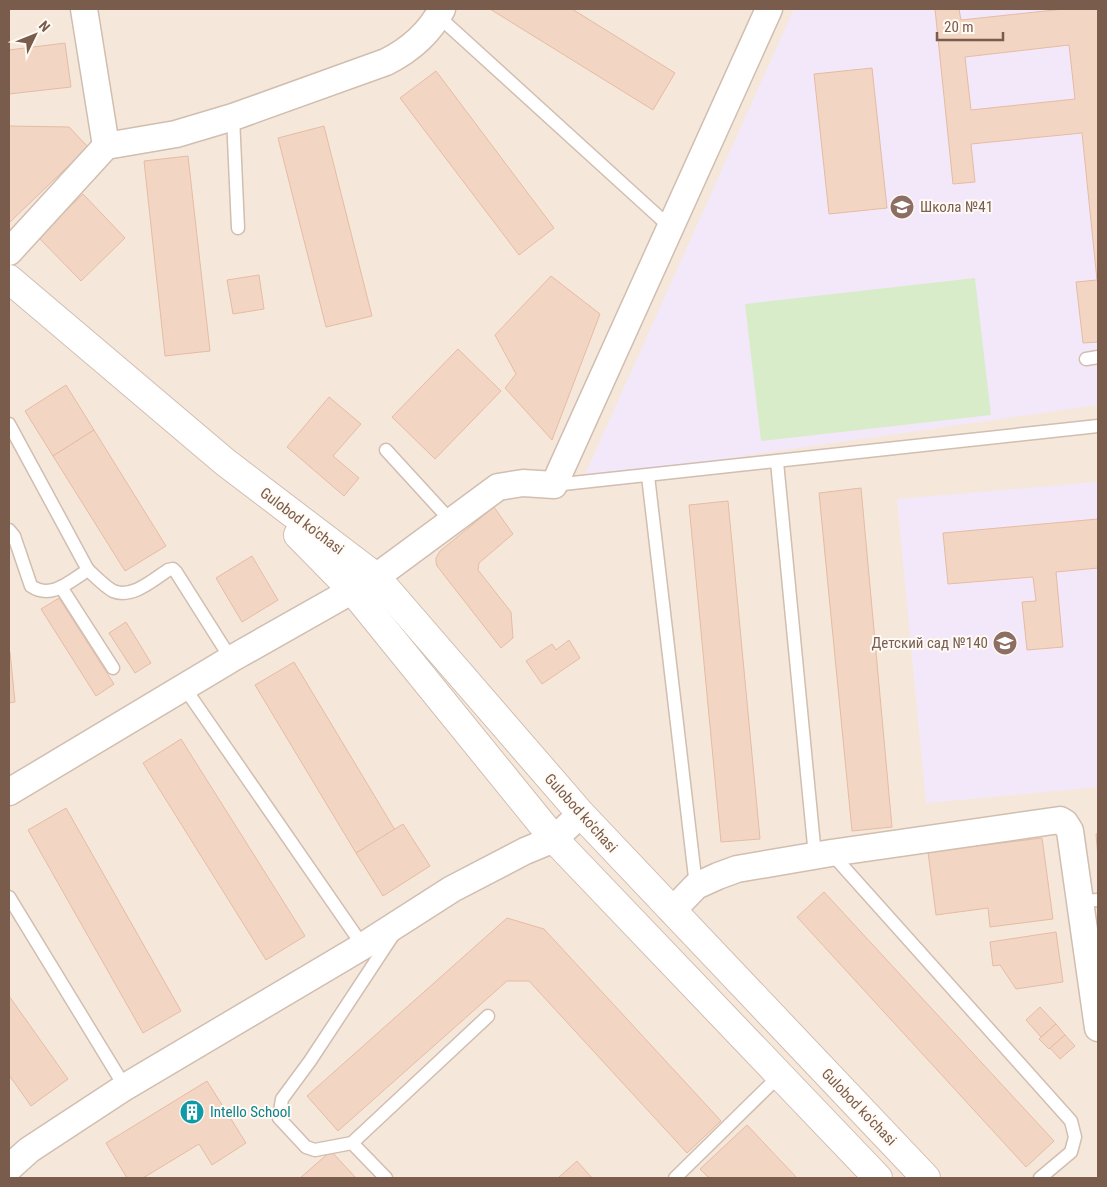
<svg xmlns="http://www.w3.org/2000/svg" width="1107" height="1187" viewBox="0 0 1107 1187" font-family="'Roboto Condensed',sans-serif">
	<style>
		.residential { fill: #f5e8da }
		.education { fill: #f3e8fa }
		.green { fill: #d8ecc9 }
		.building { fill: #f3d5c3; stroke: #e6bba3; fill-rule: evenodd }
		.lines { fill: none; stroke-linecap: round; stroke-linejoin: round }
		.service-casing { stroke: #d1beb0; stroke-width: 15 }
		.minor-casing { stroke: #d1beb0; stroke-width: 29 }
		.tertiary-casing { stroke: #d1beb0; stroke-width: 30 }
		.service { stroke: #fff; stroke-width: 12 }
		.minor { stroke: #fff; stroke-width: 26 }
		.tertiary { stroke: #fff; stroke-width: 28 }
		.labels { text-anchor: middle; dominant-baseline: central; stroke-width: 4; stroke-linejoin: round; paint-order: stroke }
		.education-label { font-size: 15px; fill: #785e54; stroke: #fffaf3; text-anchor: start }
		.street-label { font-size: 15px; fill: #7a5c4d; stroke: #fffaf3 }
		.culture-label { font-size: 15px; fill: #0d838f; stroke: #fffaf3; text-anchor: start }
	</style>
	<rect width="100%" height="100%" fill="#fdf6ec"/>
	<rect class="residential" x="9" y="9" width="1089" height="1169"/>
	<g class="education">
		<polygon points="794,9 1098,9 1098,405 583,479"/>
		<polygon points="1098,482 1098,787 926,803 897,499"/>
	</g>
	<polygon class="green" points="975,278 991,415 761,441 745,304"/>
	<g class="building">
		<polygon points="490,9 572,9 675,73 653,110"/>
		<path d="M935 9H959L961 20 1064 9H1098V342L1083 343 1076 282 1097 280 1082 133 971 144 975 182 953 184ZM1069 45 1075 99 971 110 965 57Z"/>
		<polygon points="65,43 71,87 9,94 9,50"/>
		<polygon points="872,68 887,208 829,214 814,74"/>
		<polygon points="436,71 554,228 519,255 400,98"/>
		<polygon points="9,126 69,127 88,147 9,223"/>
		<polygon points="324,126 372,316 326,327 278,138"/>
		<polygon points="188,156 210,351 165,356 144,161"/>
		<polygon points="83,194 125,238 81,281 38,237"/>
		<polygon points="259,275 264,309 233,314 227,280"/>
		<polygon points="551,276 600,314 552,440 505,388 516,374 495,335"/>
		<polygon points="458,349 501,391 435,459 392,417"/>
		<polygon points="66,385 94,430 53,456 25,411"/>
		<polygon points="329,397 361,424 333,456 359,478 344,496 287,447"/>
		<polygon points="94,430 166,546 125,571 53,456"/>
		<polygon points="861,488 892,827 852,831 819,493"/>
		<polygon points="728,501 760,839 721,842 689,505"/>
		<polygon points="494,507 513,534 479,563 478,570 511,612 513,638 501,648 437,566 436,562 436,558 440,551"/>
		<polygon points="1098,519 1098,568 1056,572 1063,647 1027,650 1022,602 1036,601 1033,577 948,584 943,533"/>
		<polygon points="252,556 278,600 242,622 216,578"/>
		<polygon points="59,598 114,684 96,696 41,609"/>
		<polygon points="126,622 151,663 135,673 109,633"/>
		<polygon points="569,640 580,658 542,684 526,661 552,644 556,650"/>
		<polygon points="9,652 10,652 15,702 9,703"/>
		<polygon points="294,662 395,830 356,853 255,685"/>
		<polygon points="181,739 305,936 266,960 143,763"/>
		<polygon points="66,808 181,1011 143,1033 28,830"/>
		<polygon points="403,824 430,866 383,896 356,853"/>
		<polygon points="1098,833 1098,857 1096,834"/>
		<polygon points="1042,838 1053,919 990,927 988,908 936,915 928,852"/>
		<polygon points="824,892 1054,1141 1026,1167 797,917"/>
		<polygon points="507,918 544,929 721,1121 687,1153 529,981 507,981 338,1131 307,1096"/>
		<polygon points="1056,932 1063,982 1016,989 1000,965 993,966 990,942"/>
		<polygon points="9,996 68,1079 31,1106 9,1075"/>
		<polygon points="1040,1007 1056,1024 1041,1037 1026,1020"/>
		<polygon points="1056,1024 1065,1035 1049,1049 1039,1039"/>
		<polygon points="1065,1035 1075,1046 1060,1059 1050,1048"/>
		<polygon points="207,1081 246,1143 212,1165 199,1144 143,1178 127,1178 106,1143"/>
		<polygon points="747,1125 797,1178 709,1178 700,1169"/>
		<polygon points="331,1151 356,1178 300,1178"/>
		<polygon points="577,1161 592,1178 558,1178"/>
	</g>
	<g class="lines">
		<defs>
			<g id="service">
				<polyline points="438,16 670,227"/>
				<polyline points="233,117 238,228"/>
				<polyline points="1086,359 1098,357"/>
				<polyline points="9,424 88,570"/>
				<polyline points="386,450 451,521"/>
				<polyline points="777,462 815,856"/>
				<polyline points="648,476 696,886"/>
				<polyline points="554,485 1098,426"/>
				<path d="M9 530 14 536 31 586C52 600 70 581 88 570 96 577 104 586 113 591 132 599 153 580 168 570L173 569 176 572 231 659"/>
				<polyline points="61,587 113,668"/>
				<polyline points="184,687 363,946"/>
				<polyline points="831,853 1071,1121 1075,1137 1071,1152 1040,1178"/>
				<polyline points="9,897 125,1087"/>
				<polyline points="1081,901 1098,900"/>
				<polyline points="393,935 310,1061 282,1099 279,1118 306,1147 315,1150 352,1143 488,1016"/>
				<polyline points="352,1143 386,1178"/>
				<polyline points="675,1178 780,1075"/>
			</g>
			<g id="minor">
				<polyline points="84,9 106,146"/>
				<path d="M9 252 106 146 176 134 233 117 386 62C410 50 429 34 442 9"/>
				<polyline points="9,792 231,659 376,577 498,487 523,483 554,485 769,9"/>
				<polyline points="672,911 696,886 718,876 737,869 831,853 1060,820 1065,823 1070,831 1098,1028"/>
				<polyline points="9,1168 29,1150 125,1087 363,946 452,889 525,851 554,839 581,814"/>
			</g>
			<g id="tertiary">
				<polyline points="9,279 225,462 376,577 581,814 926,1178"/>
				<polyline points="298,535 353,591 554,839 878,1178"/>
			</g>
		</defs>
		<use href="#service" class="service-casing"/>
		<use href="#minor" class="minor-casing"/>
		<use href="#tertiary" class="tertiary-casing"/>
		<use href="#service" class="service"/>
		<use href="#minor" class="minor"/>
		<use href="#tertiary" class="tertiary"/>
	</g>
	<defs>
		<symbol id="school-disc" viewBox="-11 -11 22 22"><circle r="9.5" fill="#8d6e63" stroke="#fffaf3"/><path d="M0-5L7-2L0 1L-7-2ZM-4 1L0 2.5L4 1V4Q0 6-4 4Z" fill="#fff"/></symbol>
		<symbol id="building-disc" viewBox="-11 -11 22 22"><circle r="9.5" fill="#0f9aa8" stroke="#fffaf3"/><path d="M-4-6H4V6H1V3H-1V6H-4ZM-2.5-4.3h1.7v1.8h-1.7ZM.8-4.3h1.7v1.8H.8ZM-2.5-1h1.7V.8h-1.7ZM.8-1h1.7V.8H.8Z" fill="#fff"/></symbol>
	</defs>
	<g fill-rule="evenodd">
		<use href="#school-disc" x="888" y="193" width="28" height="28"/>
		<use href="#school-disc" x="991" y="629" width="28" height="28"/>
		<use href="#building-disc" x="178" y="1098" width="28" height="28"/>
	</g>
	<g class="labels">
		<g class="education-label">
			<text x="920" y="207">Школа №41</text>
			<text x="988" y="643" text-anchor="end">Детский сад №140</text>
		</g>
		<g class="street-label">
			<text transform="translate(302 521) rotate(37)">Gulobod ko'chasi</text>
			<text transform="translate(581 813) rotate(48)">Gulobod ko'chasi</text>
			<text transform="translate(859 1107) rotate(46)">Gulobod ko'chasi</text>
		</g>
		<g class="culture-label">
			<text x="210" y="1112">Intello School</text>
		</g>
	</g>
	<rect width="1107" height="1187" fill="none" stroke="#7a5c4d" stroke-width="20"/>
	<g transform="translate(35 35) rotate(47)" stroke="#fffaf3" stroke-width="4" paint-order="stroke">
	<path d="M0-4L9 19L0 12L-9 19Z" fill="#7a5c4d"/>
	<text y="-8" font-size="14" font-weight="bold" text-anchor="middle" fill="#7a5c4d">N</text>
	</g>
	<path d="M937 32v8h66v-8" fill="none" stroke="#7a5c4d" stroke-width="2.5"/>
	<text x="944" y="32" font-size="15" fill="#7a5c4d" stroke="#fffaf3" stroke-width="4" paint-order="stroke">20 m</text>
</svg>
